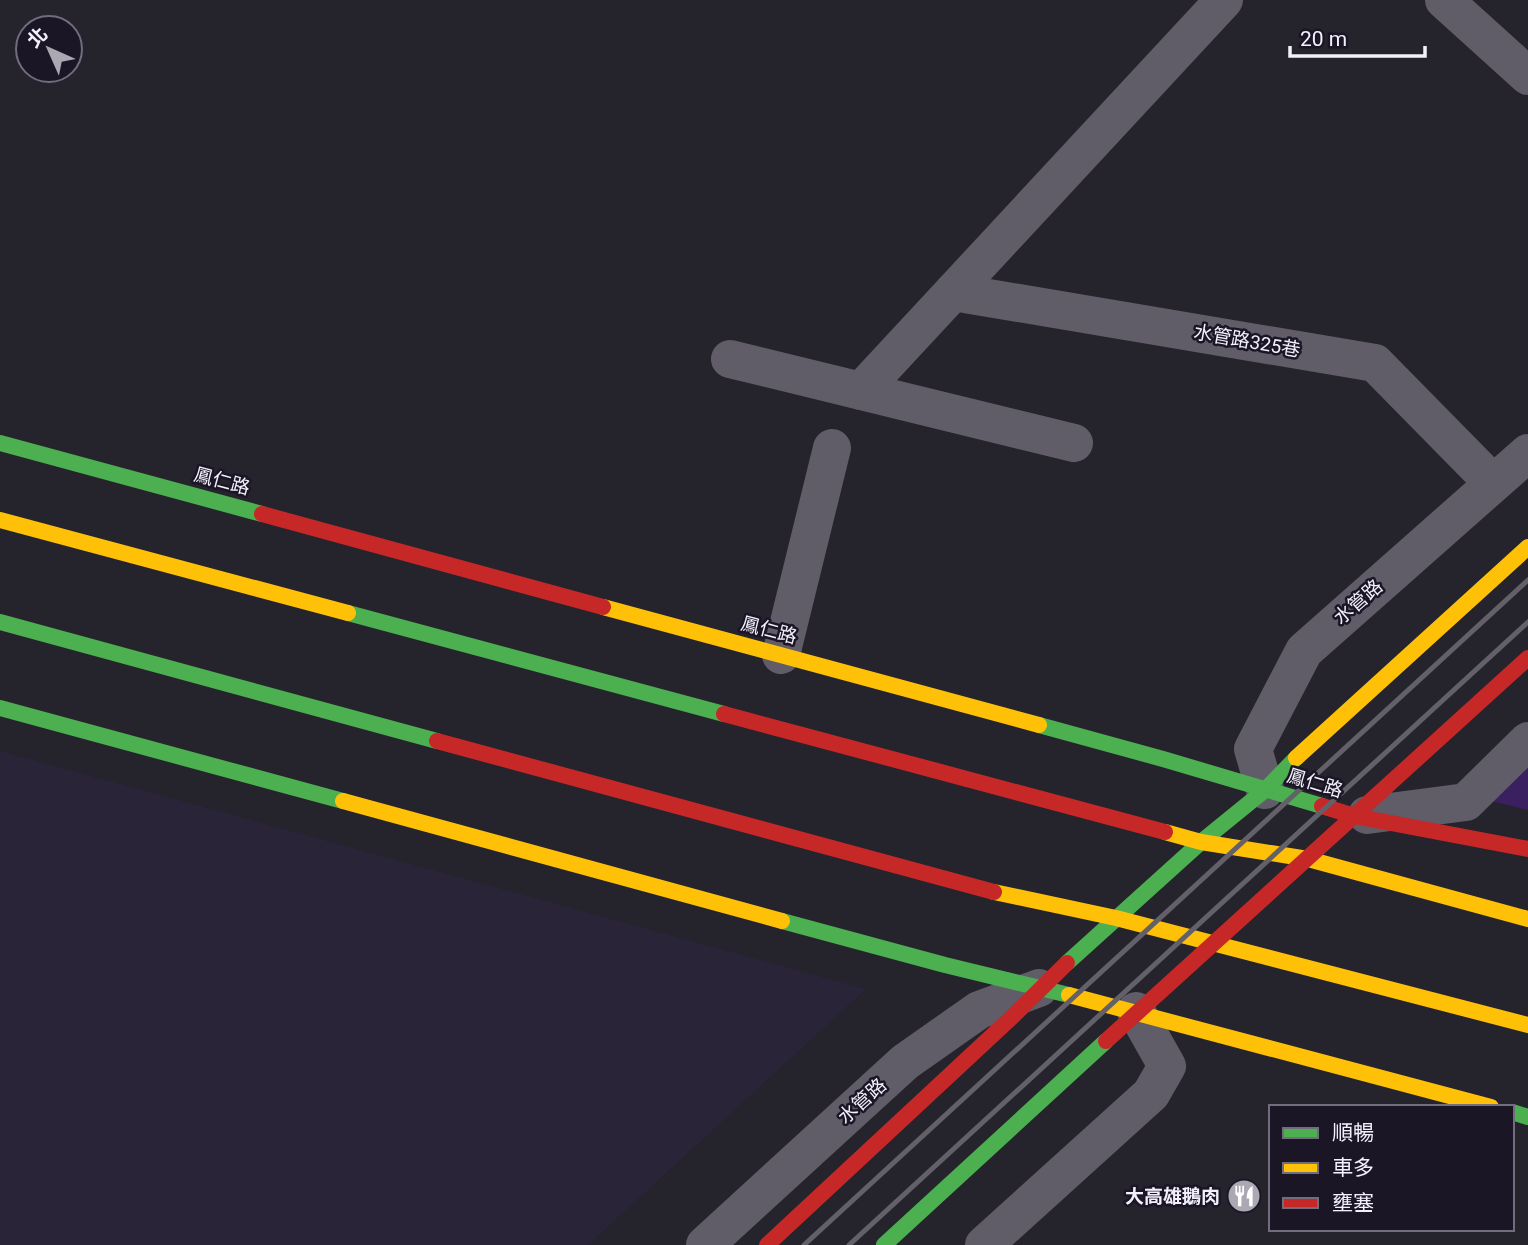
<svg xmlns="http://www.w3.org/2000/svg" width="1528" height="1245" viewBox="0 0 1528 1245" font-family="Roboto,'Noto Sans TC',sans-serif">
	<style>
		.built { fill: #2a2438 }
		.green { fill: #3a2060 }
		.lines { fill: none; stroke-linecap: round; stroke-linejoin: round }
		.street { stroke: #605d68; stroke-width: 38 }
		.fast { stroke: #4caf50; stroke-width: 16 }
		.slow { stroke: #ffc107; stroke-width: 16 }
		.jam { stroke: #c62828; stroke-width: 16 }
		.rail { stroke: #63606a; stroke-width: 5 }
		.labels { text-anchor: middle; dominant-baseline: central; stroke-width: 5; stroke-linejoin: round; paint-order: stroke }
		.street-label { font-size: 19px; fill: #f3f0fc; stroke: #1b1626 }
		.poi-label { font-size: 19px; font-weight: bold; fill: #f3f0fc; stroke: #1b1626; text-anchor: end }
	</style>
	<rect width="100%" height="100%" fill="#25232c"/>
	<polygon class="built" points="0,751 866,989 588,1245 0,1245"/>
	<polygon class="green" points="1528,739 1528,810 1467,795"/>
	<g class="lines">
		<g class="street">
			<polyline points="1444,0 1528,76"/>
			<polyline points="953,292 1375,363 1493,483"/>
			<polyline points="730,359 1074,443"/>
			<polyline points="861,391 1224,0"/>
			<polyline points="781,655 832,448"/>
			<polyline points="1265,790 1253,749 1304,651 1528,453"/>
			<polyline points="1367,815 1466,802 1528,741"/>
			<polyline points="705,1245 905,1062 979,1010 1039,988"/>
			<polyline points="984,1245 1151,1094 1167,1066 1136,1011"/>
		</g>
		<g class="fast">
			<polyline points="0,443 262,514"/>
			<polyline points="348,613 724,714"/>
			<polyline points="0,622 437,741"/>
			<polyline points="0,708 343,801"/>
			<polyline points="1039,725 1163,759 1322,806"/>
			<polyline points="782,921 945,965 1069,995"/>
			<polyline points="1067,963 1201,842 1265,790 1296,758"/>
			<polyline points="1512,1112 1528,1117"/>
			<polyline points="884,1245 1106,1041"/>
		</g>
		<g class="slow">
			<polyline points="0,520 348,613"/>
			<polyline points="603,607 1039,725"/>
			<polyline points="1296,758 1528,547"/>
			<polyline points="343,801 782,921"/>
			<polyline points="1165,832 1201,842 1308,859 1528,919"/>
			<polyline points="994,892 1116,918 1528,1025"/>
			<polyline points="1069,995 1491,1107"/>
		</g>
		<g class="jam">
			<polyline points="262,514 603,607"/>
			<polyline points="724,714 1165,832"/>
			<polyline points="437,741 994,892"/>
			<polyline points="1322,806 1354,816 1528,849"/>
			<polyline points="1106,1041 1528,658"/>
			<polyline points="767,1245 1010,1019 1067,963"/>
		</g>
		<g class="rail">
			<polyline points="804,1245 1528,580"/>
			<polyline points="849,1245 1528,622"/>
		</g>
	</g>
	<defs>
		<symbol id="restaurant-disc" viewBox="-11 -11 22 22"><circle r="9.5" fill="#aba8b3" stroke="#1b1626"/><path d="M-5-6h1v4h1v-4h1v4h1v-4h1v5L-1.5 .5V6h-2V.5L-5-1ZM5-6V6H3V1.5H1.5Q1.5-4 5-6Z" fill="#fff"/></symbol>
	</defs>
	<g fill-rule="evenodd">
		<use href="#restaurant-disc" x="1225" y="1177" width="38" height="38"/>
	</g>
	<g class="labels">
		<g class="street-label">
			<text transform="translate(1247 341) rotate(10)">水管路325巷</text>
			<text transform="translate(222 481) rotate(15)">鳳仁路</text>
			<text transform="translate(1358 602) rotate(-41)">水管路</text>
			<text transform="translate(769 630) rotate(15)">鳳仁路</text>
			<text transform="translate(1315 783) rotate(17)">鳳仁路</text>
			<text transform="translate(862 1101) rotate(-42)">水管路</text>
		</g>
		<g class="poi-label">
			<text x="1220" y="1196">大高雄鵝肉</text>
		</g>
	</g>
	<rect x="1269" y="1105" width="245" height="126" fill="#1b1626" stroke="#716d7c" stroke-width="2"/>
	<rect x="1283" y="1128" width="35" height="10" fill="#4caf50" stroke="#716d7c" stroke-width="2"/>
	<text x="1332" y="1140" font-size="21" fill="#f3f0fc">順暢</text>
	<rect x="1283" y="1163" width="35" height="10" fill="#ffc107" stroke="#716d7c" stroke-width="2"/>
	<text x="1332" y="1175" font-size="21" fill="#f3f0fc">車多</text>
	<rect x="1283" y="1198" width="35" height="10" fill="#c62828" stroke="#716d7c" stroke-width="2"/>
	<text x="1332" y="1210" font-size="21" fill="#f3f0fc">壅塞</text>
	<g transform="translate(49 49) rotate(315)"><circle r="33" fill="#1b1626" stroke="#716d7c" stroke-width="2"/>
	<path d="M0-5L12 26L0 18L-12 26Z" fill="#aba8b3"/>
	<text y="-10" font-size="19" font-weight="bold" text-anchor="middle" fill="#f3f0fc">北</text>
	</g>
	<path d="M1290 46v10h135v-10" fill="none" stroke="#f3f0fc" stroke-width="3.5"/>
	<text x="1300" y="46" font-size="21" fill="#f3f0fc" stroke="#1b1626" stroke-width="5" paint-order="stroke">20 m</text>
</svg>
